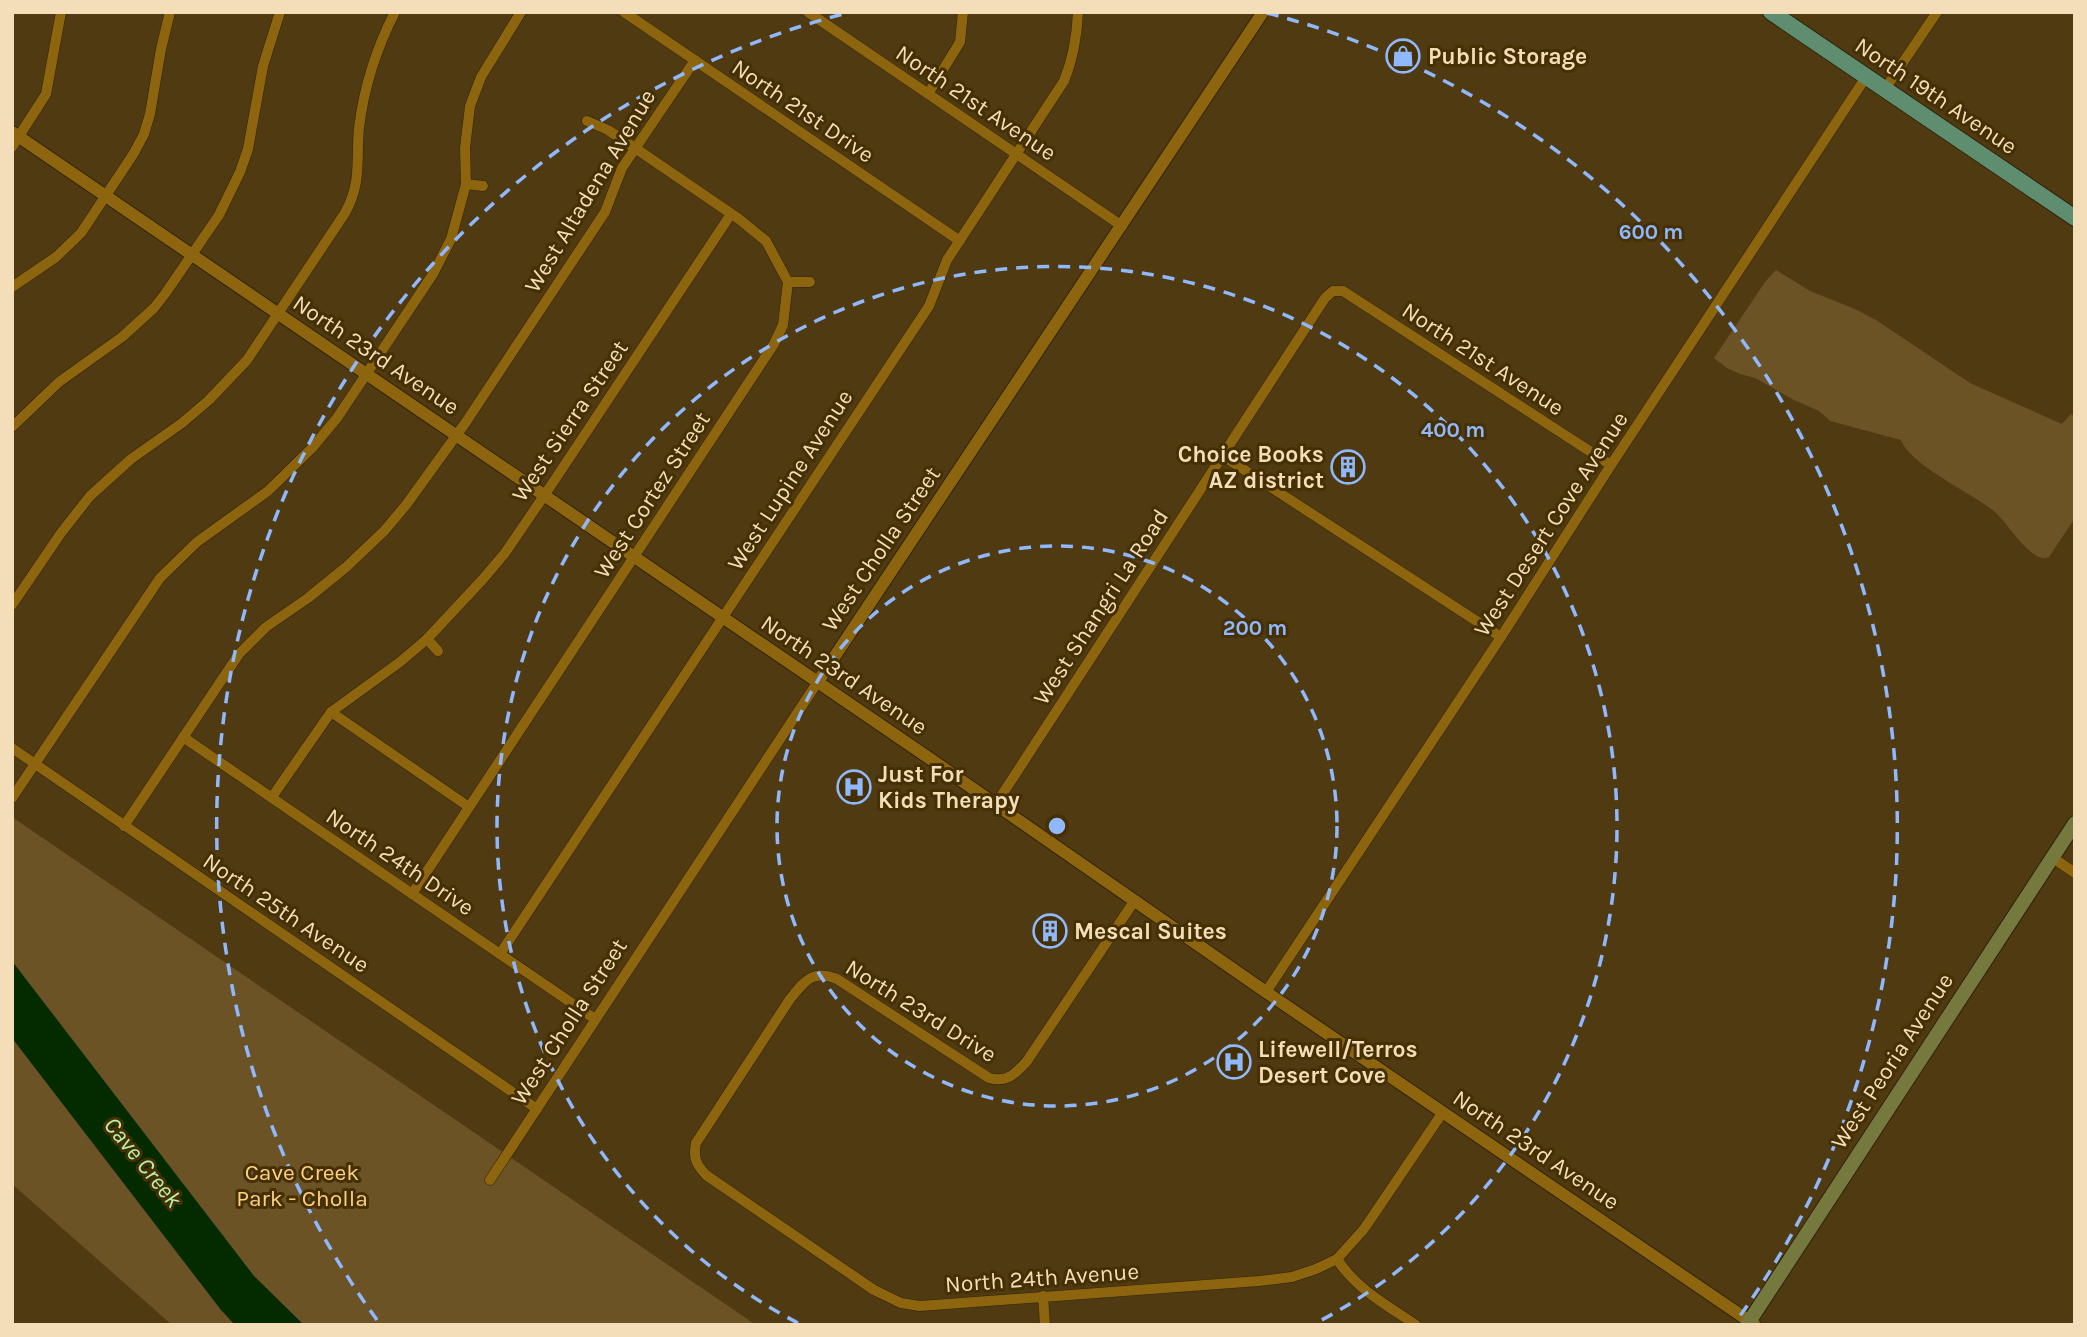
<svg xmlns="http://www.w3.org/2000/svg" width="2087" height="1337" viewBox="0 0 2087 1337" font-family="Karla,sans-serif">
	<style>
		.green { fill: #6b5326 }
		.water { fill: #042a00 }
		.lines { fill: none; stroke-linecap: round; stroke-linejoin: round }
		.minor-casing { stroke: #30230a; stroke-width: 11 }
		.tertiary-casing { stroke: #30230a; stroke-width: 14 }
		.secondary-casing { stroke: #30230a; stroke-width: 16 }
		.primary-casing { stroke: #30230a; stroke-width: 18 }
		.minor { stroke: #8d650e; stroke-width: 10 }
		.tertiary { stroke: #8d650e; stroke-width: 12 }
		.secondary { stroke: #75793e; stroke-width: 14 }
		.primary { stroke: #5e8e6f; stroke-width: 16 }
		.ring { fill: none; stroke: #8fb8fd; stroke-width: 3.5; stroke-dasharray: 12 9 }
		.labels { text-anchor: middle; dominant-baseline: central; stroke-width: 6; stroke-linejoin: round; paint-order: stroke }
		.poi-label { font-size: 23px; font-weight: bold; fill: #f4deba; stroke: #453004; text-anchor: start }
		.street-label { font-size: 23px; fill: #f4deba; stroke: #453004 }
		.park-label { font-size: 23px; fill: #ffd07e; stroke: #453004 }
		.water-label { font-size: 24px; font-style: italic; fill: #b7f3ab; stroke: #453004 }
		.centre { fill: #8fb8fd; stroke: #453004; stroke-width: 3.5 }
		.ring-label { font-size: 21px; text-anchor: middle; font-weight: bold; fill: #8fb8fd; stroke: #453004; stroke-width: 6; stroke-linejoin: round; paint-order: stroke }
	</style>
	<rect width="100%" height="100%" fill="#503a11"/>
	<g class="green">
		<path d="M1776 270 1810 291 1855 309 1876 320 1970 383 2062 424 2071 414 2075 417V518L2049 557C2033 566 2007 522 1995 512 1972 493 1910 465 1901 440L1830 421 1819 411 1794 400 1755 378 1740 374 1727 368 1714 358 1765 282Z"/>
		<polygon points="12,817 756,1325 172,1325 12,1184"/>
	</g>
	<polygon class="water" points="12,961 254,1276 304,1325 235,1325 221,1310 12,1038"/>
	<g class="lines">
		<defs>
			<g id="minor">
				<polyline points="624,12 960,241"/>
				<polyline points="808,12 1122,226"/>
				<polyline points="1885,89 1937,12"/>
				<polyline points="928,94 960,42 963,12"/>
				<polyline points="12,147 46,94 61,12"/>
				<polyline points="466,184 483,186"/>
				<polyline points="788,282 810,282"/>
				<polyline points="12,287 56,257 81,233 134,153 144,134 150,114 161,49 170,12"/>
				<polyline points="12,427 59,382 122,337 154,308 165,294 219,215 240,172 248,149 263,66 280,12"/>
				<polyline points="1223,456 1501,637"/>
				<path d="M12 605 61 533 90 496 131 459 182 423 209 400 247 360 345 213C362 182 356 161 359 128 364 87 376 49 395 12"/>
				<polyline points="427,639 438,651"/>
				<polyline points="331,712 469,807"/>
				<polyline points="183,737 595,1019"/>
				<polyline points="12,748 537,1109"/>
				<polyline points="272,797 331,712 400,662 427,639 483,579 505,553 552,484 731,214"/>
				<polyline points="12,798 160,578 197,542 268,491 312,448 337,418 433,274 451,239 466,184 465,148 470,106 481,77 521,12"/>
				<polyline points="996,804 1325,298 1333,291 1343,291 1611,465"/>
				<polyline points="124,826 239,654 266,627 308,598 345,568 385,530 406,505 466,422 605,212 622,168 695,60"/>
				<polyline points="2053,858 2075,873"/>
				<polyline points="412,894 774,344 783,325 788,282 766,241 739,219 635,148 608,130 587,121"/>
				<path d="M1135 900 1027 1061C1015 1074 1007 1083 989 1078L837 979C812 969 805 981 790 999L696 1143C693 1158 696 1164 706 1175L874 1290 901 1303 920 1306 1259 1281 1292 1277 1316 1269 1337 1259 1364 1229 1443 1112"/>
				<path d="M500 954 929 306 947 260 1064 81C1073 59 1077 36 1078 12"/>
				<polyline points="1266,992 1501,637 1611,465 1866,77"/>
				<polyline points="490,1180 817,683"/>
				<path d="M1337 1259C1356 1289 1387 1305 1416 1325"/>
				<polyline points="1043,1296 1045,1325"/>
			</g>
			<g id="tertiary">
				<polyline points="12,132 926,756 1266,992 1755,1325"/>
				<polyline points="817,683 1263,12"/>
			</g>
			<polyline id="secondary" points="1747,1325 2075,823"/>
			<polyline id="primary" points="1771,12 2075,218"/>
		</defs>
		<use href="#minor" class="minor-casing"/>
		<use href="#tertiary" class="tertiary-casing"/>
		<use href="#secondary" class="secondary-casing"/>
		<use href="#primary" class="primary-casing"/>
		<use href="#minor" class="minor"/>
		<use href="#tertiary" class="tertiary"/>
		<use href="#secondary" class="secondary"/>
		<use href="#primary" class="primary"/>
	</g>
	<g class="ring">
		<circle cx="1057" cy="826" r="280"/>
		<path d="M798 1323A560 560 0 1 1 1316 1323"/>
		<path d="M377 1320A840 840 0 0 1 847 13M1267 13A840 840 0 0 1 1737 1320"/>
	</g>
	<defs>
		<symbol id="shop-ring" viewBox="-11 -11 22 22"><circle r="9.5" fill="#453004" stroke="#8fb8fd" stroke-width="1.5"/><path d="M-5-2.5h2.3a2.7 3.5 0 0 1 5.4 0H5L5.5 6h-11ZM-1.5-2.5h3a1.5 2.3 0 0 0-3 0Z" fill="#8fb8fd"/></symbol>
		<symbol id="building-ring" viewBox="-11 -11 22 22"><circle r="9.5" fill="#453004" stroke="#8fb8fd" stroke-width="1.5"/><path d="M-4-6H4V6H1V3H-1V6H-4ZM-2.5-4.3h1.7v1.8h-1.7ZM.8-4.3h1.7v1.8H.8ZM-2.5-1h1.7V.8h-1.7ZM.8-1h1.7V.8H.8Z" fill="#8fb8fd"/></symbol>
		<symbol id="hospital-ring" viewBox="-11 -11 22 22"><circle r="9.5" fill="#453004" stroke="#8fb8fd" stroke-width="1.5"/><path d="M-5-5h3v3.5h4V-5h3V5h-3V1.5h-4V5h-3Z" fill="#8fb8fd"/></symbol>
	</defs>
	<g fill-rule="evenodd">
		<use href="#shop-ring" x="1384" y="37" width="38" height="38"/>
		<use href="#building-ring" x="1329" y="448" width="38" height="38"/>
		<use href="#hospital-ring" x="835" y="768" width="38" height="38"/>
		<use href="#building-ring" x="1031" y="912" width="38" height="38"/>
		<use href="#hospital-ring" x="1215" y="1043" width="38" height="38"/>
	</g>
	<g class="labels">
		<g class="poi-label">
			<text x="1428" y="56">Public Storage</text>
			<text x="1324" y="454" text-anchor="end">Choice Books<tspan x="1324" dy="26">AZ district</tspan></text>
			<text x="878" y="774">Just For<tspan x="878" dy="26">Kids Therapy</tspan></text>
			<text x="1074" y="931">Mescal Suites</text>
			<text x="1258" y="1049">Lifewell/Terros<tspan x="1258" dy="26">Desert Cove</tspan></text>
		</g>
		<g class="street-label">
			<text transform="translate(1936 96) rotate(34)">North 19th Avenue</text>
			<text transform="translate(976 103) rotate(34)">North 21st Avenue</text>
			<text transform="translate(803 111) rotate(34)">North 21st Drive</text>
			<text transform="translate(590 191) rotate(-59)">West Altadena Avenue</text>
			<text transform="translate(376 355) rotate(34)">North 23rd Avenue</text>
			<text transform="translate(1483 359) rotate(33)">North 21st Avenue</text>
			<text transform="translate(570 421) rotate(-56)">West Sierra Street</text>
			<text transform="translate(790 480) rotate(-57)">West Lupine Avenue</text>
			<text transform="translate(652 495) rotate(-57)">West Cortez Street</text>
			<text transform="translate(1551 524) rotate(-57)">West Desert Cove Avenue</text>
			<text transform="translate(881 549) rotate(-56)">West Cholla Street</text>
			<text transform="translate(1101 607) rotate(-57)">West Shangri La Road</text>
			<text transform="translate(844 675) rotate(34)">North 23rd Avenue</text>
			<text transform="translate(400 862) rotate(34)">North 24th Drive</text>
			<text transform="translate(286 913) rotate(34)">North 25th Avenue</text>
			<text transform="translate(921 1011) rotate(32)">North 23rd Drive</text>
			<text transform="translate(569 1022) rotate(-57)">West Cholla Street</text>
			<text transform="translate(1892 1061) rotate(-57)">West Peoria Avenue</text>
			<text transform="translate(1536 1150) rotate(34)">North 23rd Avenue</text>
			<text transform="translate(1042 1278) rotate(-4)">North 24th Avenue</text>
		</g>
		<g class="park-label">
			<text x="302" y="1172">Cave Creek<tspan x="302" dy="26">Park - Cholla</tspan></text>
		</g>
		<g class="water-label">
			<text transform="translate(143 1162) rotate(51)">Cave Creek</text>
		</g>
	</g>
	<circle cx="1057" cy="826" r="10" class="centre"/>
	<g class="ring-label">
		<text x="1651" y="239">600 m</text>
		<text x="1453" y="437">400 m</text>
		<text x="1255" y="635">200 m</text>
	</g>
	<rect width="2087" height="1337" fill="none" stroke="#f4deba" stroke-width="28"/>
</svg>
